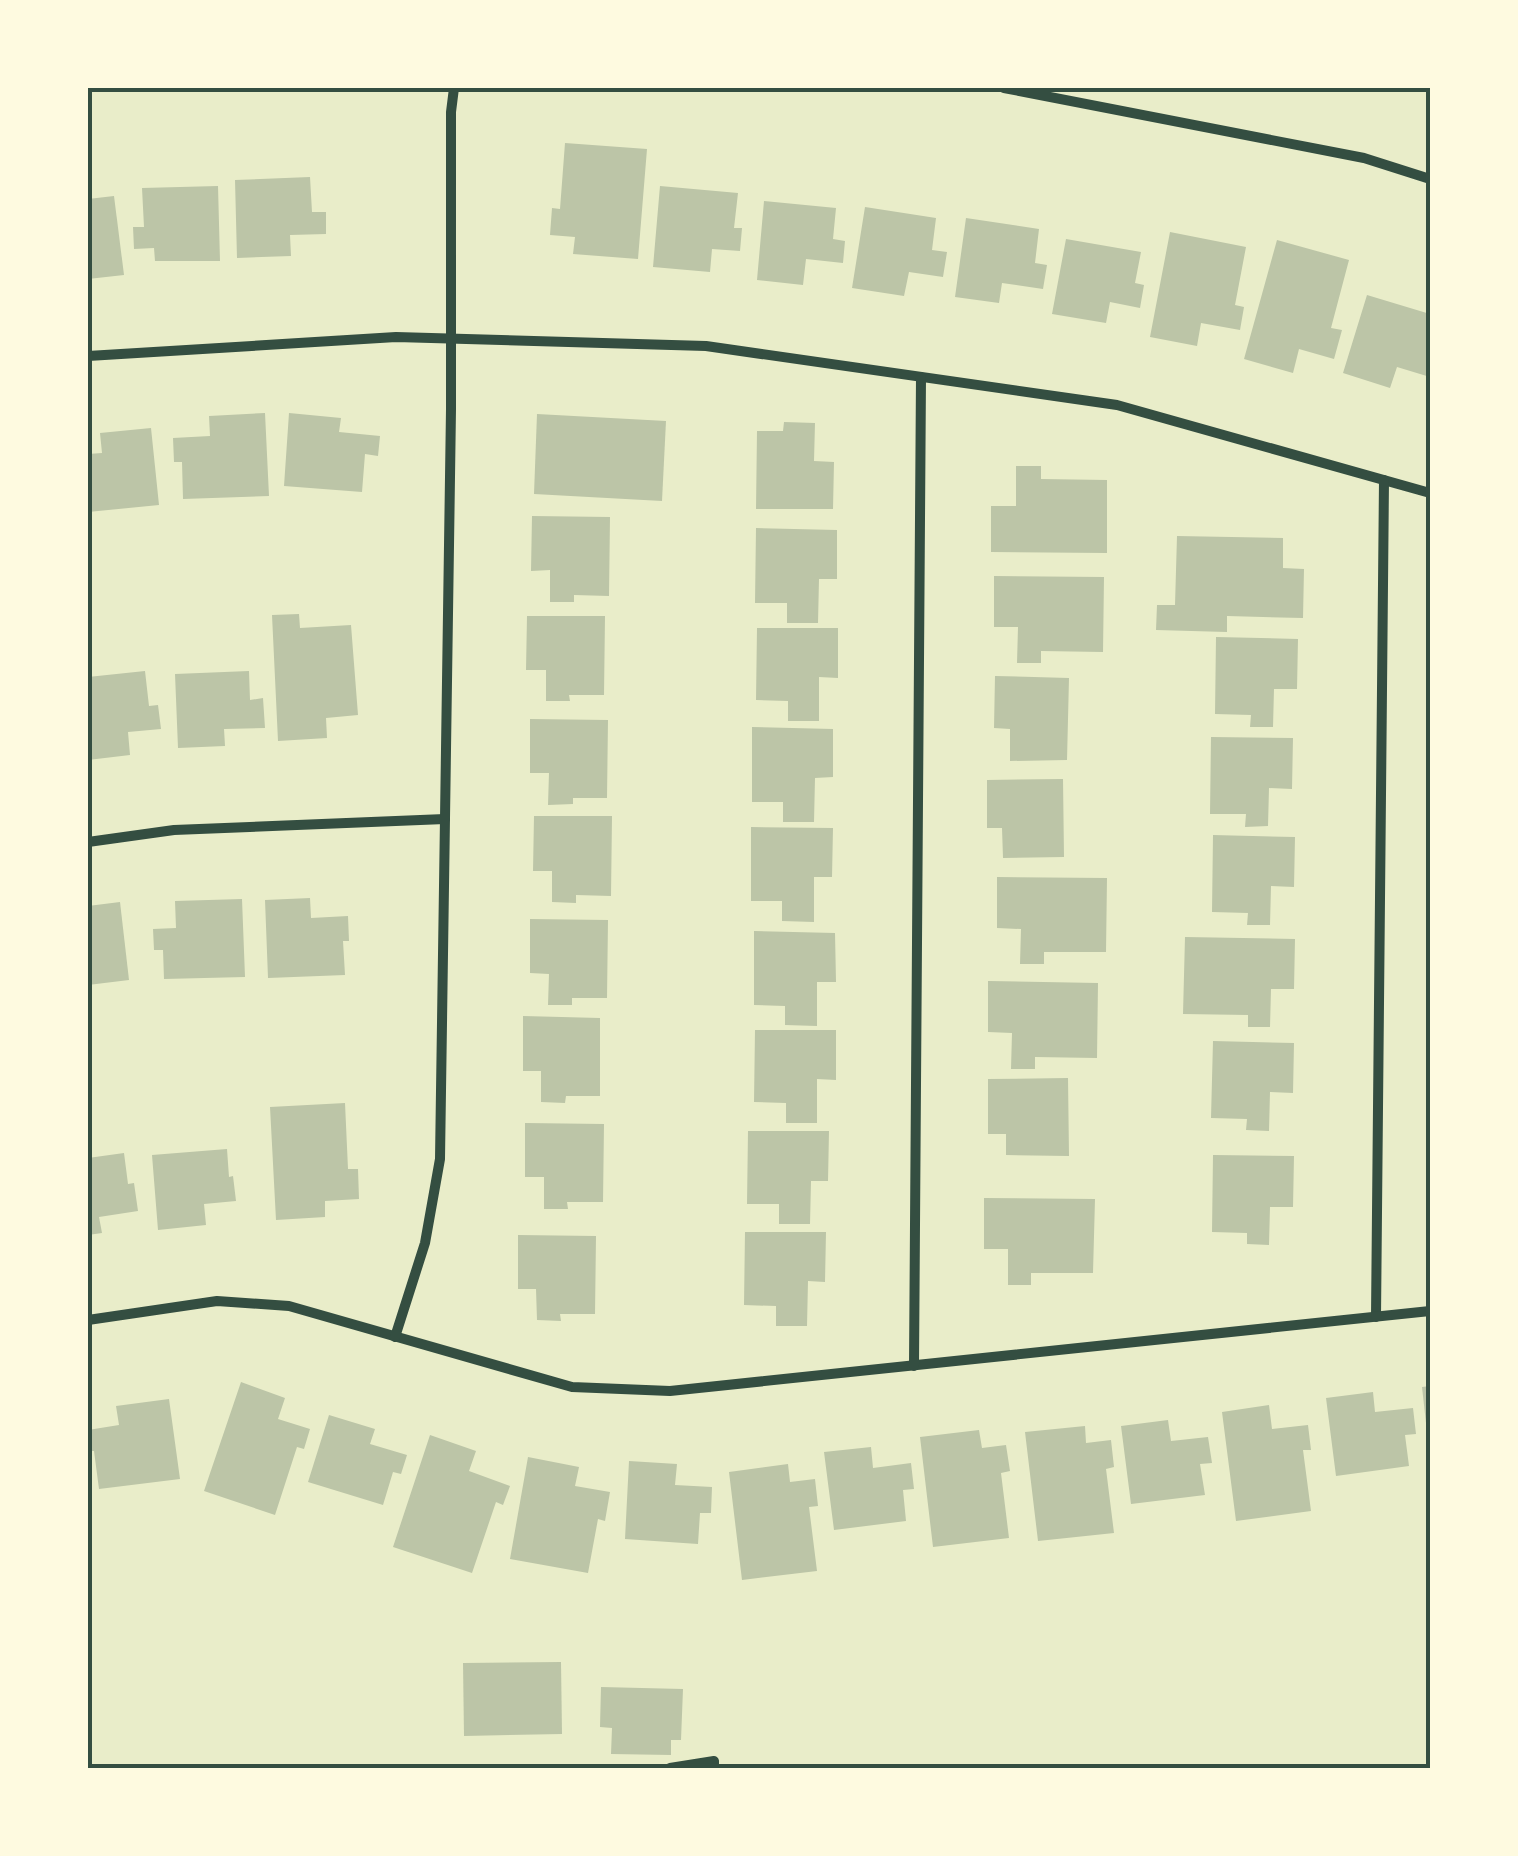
<svg xmlns="http://www.w3.org/2000/svg" width="1518" height="1856" viewBox="0 0 1518 1856" font-family="Merriweather,serif">
	<style>
		.building { fill: #bcc5a7 }
		.lines { fill: none; stroke-linecap: round; stroke-linejoin: round }
		.minor { stroke: #344e41; stroke-width: 10 }
		.neatline { fill: none; stroke: #344e41; stroke-width: 4 }
	</style>
	<rect width="100%" height="100%" fill="#e9edc9"/>
	<g class="building">
		<polygon points="565,143 647,149 638,259 573,254 575,237 550,235 552,208 560,209"/>
		<polygon points="310,177 312,212 326,212 326,234 290,235 291,256 237,258 235,180"/>
		<polygon points="218,186 220,261 155,261 154,248 134,249 133,227 144,227 142,188"/>
		<polygon points="660,186 738,193 734,228 742,228 740,251 712,249 710,272 653,267"/>
		<polygon points="114,196 124,275 88,279 88,199"/>
		<polygon points="764,201 836,208 833,239 845,241 843,263 806,259 803,285 757,280"/>
		<polygon points="865,207 936,218 932,250 947,252 943,277 909,272 904,296 852,288"/>
		<polygon points="966,218 1039,229 1035,263 1047,265 1043,289 1002,283 999,303 955,297"/>
		<polygon points="1170,232 1246,247 1235,305 1244,307 1240,330 1201,323 1197,346 1150,337"/>
		<polygon points="1066,239 1141,252 1135,283 1144,285 1140,308 1110,302 1106,323 1052,314"/>
		<polygon points="1277,240 1349,260 1331,328 1342,330 1334,359 1299,349 1293,373 1244,359"/>
		<polygon points="1367,295 1430,314 1427,352 1430,353 1430,377 1397,367 1390,388 1343,373"/>
		<polygon points="265,413 269,496 183,499 182,462 174,462 173,438 210,436 209,416"/>
		<polygon points="289,413 341,418 339,432 380,436 378,456 365,454 362,492 284,486"/>
		<polygon points="537,414 666,421 662,501 534,494"/>
		<polygon points="784,422 815,423 814,461 834,462 833,509 756,509 757,431 783,431"/>
		<polygon points="151,428 159,505 88,512 88,454 102,453 100,433"/>
		<polygon points="1016,466 1041,466 1041,479 1107,480 1107,553 991,552 991,506 1016,506"/>
		<polygon points="532,516 610,517 609,596 574,595 574,602 550,602 550,570 531,571"/>
		<polygon points="756,528 837,530 837,579 819,579 818,623 787,623 787,603 755,603"/>
		<polygon points="1177,536 1283,538 1283,568 1304,569 1303,618 1227,616 1227,632 1156,630 1157,605 1175,605"/>
		<polygon points="994,576 1104,577 1103,652 1041,651 1041,663 1017,663 1018,627 994,627"/>
		<polygon points="299,614 300,628 351,625 358,715 326,718 327,738 278,741 272,615"/>
		<polygon points="527,616 605,616 604,695 569,695 570,701 546,701 546,670 526,670"/>
		<polygon points="757,628 838,628 838,678 819,677 819,721 788,721 788,701 756,700"/>
		<polygon points="1216,637 1298,639 1297,689 1274,689 1273,727 1250,727 1251,715 1215,714"/>
		<polygon points="145,671 149,706 158,705 161,729 128,732 130,755 88,760 88,677"/>
		<polygon points="249,671 250,700 263,698 265,728 224,729 225,746 178,748 175,674"/>
		<polygon points="995,676 1069,678 1067,760 1010,761 1010,729 994,728"/>
		<polygon points="530,719 608,720 607,798 573,798 573,804 548,805 549,773 530,773"/>
		<polygon points="752,727 833,729 833,777 815,778 814,822 783,822 783,802 752,802"/>
		<polygon points="1211,737 1293,738 1292,789 1269,788 1268,826 1245,827 1246,814 1210,814"/>
		<polygon points="1063,779 1064,857 1003,858 1002,828 987,828 987,780"/>
		<polygon points="534,816 612,816 611,896 576,895 576,903 552,902 552,871 533,871"/>
		<polygon points="751,827 833,828 832,877 814,877 814,922 782,921 782,901 751,901"/>
		<polygon points="1213,835 1295,837 1294,887 1271,886 1270,925 1247,925 1248,913 1212,912"/>
		<polygon points="997,877 1107,878 1106,952 1044,952 1044,964 1020,964 1021,929 997,928"/>
		<polygon points="310,898 311,918 348,916 349,941 343,941 345,975 268,978 265,900"/>
		<polygon points="242,899 245,977 164,979 163,950 154,950 153,929 176,928 175,901"/>
		<polygon points="120,902 129,980 88,985 88,906"/>
		<polygon points="530,919 608,920 607,998 572,998 572,1005 548,1005 549,974 530,973"/>
		<polygon points="754,931 835,933 836,982 817,982 817,1026 785,1025 785,1006 754,1005"/>
		<polygon points="1185,937 1295,939 1294,989 1271,989 1270,1027 1248,1027 1248,1015 1183,1014"/>
		<polygon points="988,981 1098,983 1097,1058 1035,1057 1035,1069 1011,1069 1012,1033 988,1032"/>
		<polygon points="523,1016 600,1018 600,1096 566,1096 565,1103 541,1102 541,1071 523,1071"/>
		<polygon points="755,1030 836,1030 836,1080 817,1079 817,1123 786,1123 786,1103 754,1102"/>
		<polygon points="1213,1041 1294,1043 1293,1093 1270,1092 1269,1131 1246,1130 1247,1119 1211,1118"/>
		<polygon points="1068,1078 1069,1156 1006,1155 1006,1134 988,1134 988,1079"/>
		<polygon points="345,1103 348,1169 358,1169 359,1199 325,1201 325,1217 276,1220 270,1107"/>
		<polygon points="525,1123 604,1124 603,1202 567,1202 568,1209 544,1209 544,1177 525,1177"/>
		<polygon points="748,1131 829,1131 828,1181 811,1181 810,1224 779,1224 779,1204 747,1204"/>
		<polygon points="227,1149 229,1177 233,1176 236,1201 204,1204 206,1225 158,1230 152,1155"/>
		<polygon points="124,1153 128,1184 134,1183 138,1211 99,1217 102,1233 88,1235 88,1158"/>
		<polygon points="1213,1155 1294,1156 1293,1207 1270,1207 1269,1245 1247,1244 1247,1233 1212,1232"/>
		<polygon points="984,1198 1095,1199 1093,1273 1031,1273 1031,1285 1008,1285 1008,1249 984,1249"/>
		<polygon points="745,1232 826,1232 825,1282 808,1281 807,1326 776,1326 776,1306 744,1305"/>
		<polygon points="518,1235 596,1236 595,1314 560,1314 561,1321 537,1320 536,1289 518,1289"/>
		<polygon points="241,1382 285,1398 278,1419 310,1429 304,1449 297,1447 275,1515 204,1491"/>
		<polygon points="1430,1386 1430,1441 1428,1441 1422,1387"/>
		<polygon points="1373,1392 1375,1412 1413,1408 1416,1434 1405,1435 1409,1466 1336,1476 1326,1398"/>
		<polygon points="169,1399 180,1479 99,1489 94,1451 88,1451 88,1430 119,1425 116,1406"/>
		<polygon points="1269,1405 1272,1429 1308,1425 1311,1450 1303,1450 1311,1511 1236,1521 1222,1412"/>
		<polygon points="329,1415 375,1429 370,1444 407,1455 401,1474 393,1472 383,1505 308,1482"/>
		<polygon points="1168,1420 1171,1441 1208,1437 1212,1463 1200,1464 1205,1495 1131,1504 1121,1426"/>
		<polygon points="1085,1426 1086,1443 1111,1440 1114,1467 1106,1469 1114,1533 1038,1541 1025,1432"/>
		<polygon points="979,1430 982,1448 1006,1445 1010,1471 1001,1473 1009,1538 933,1547 920,1437"/>
		<polygon points="430,1435 476,1451 469,1471 510,1486 503,1505 496,1502 472,1573 393,1547"/>
		<polygon points="871,1447 873,1468 911,1463 914,1489 903,1490 906,1521 834,1530 824,1452"/>
		<polygon points="528,1457 579,1467 575,1486 610,1492 605,1521 598,1519 588,1573 510,1559"/>
		<polygon points="629,1461 677,1464 675,1485 712,1487 711,1513 700,1513 698,1544 625,1539"/>
		<polygon points="788,1464 790,1482 815,1479 818,1506 809,1507 817,1571 742,1580 729,1472"/>
		<polygon points="561,1662 562,1734 464,1736 463,1663"/>
		<polygon points="601,1687 683,1689 681,1740 671,1740 671,1755 611,1754 612,1728 600,1727"/>
	</g>
	<g class="lines">
		<g class="minor">
			<polyline points="1004,88 1364,158 1430,179"/>
			<polyline points="88,356 396,337 706,346 1117,405 1430,493"/>
			<polyline points="88,842 174,830 445,819"/>
			<polyline points="1376,1317 1384,480"/>
			<polyline points="88,1320 217,1301 289,1306 572,1387 670,1391 1430,1311"/>
			<polyline points="395,1337 425,1243 440,1159 451,409 451,112 454,88"/>
			<polyline points="914,1366 921,377"/>
			<polyline points="670,1768 714,1761 714,1768"/>
		</g>
	</g>
	<rect width="1518" height="1856" fill="none" stroke="#fefae0" stroke-width="180"/>
	<rect x="90" y="90" width="1338" height="1676" class="neatline"/>
</svg>
